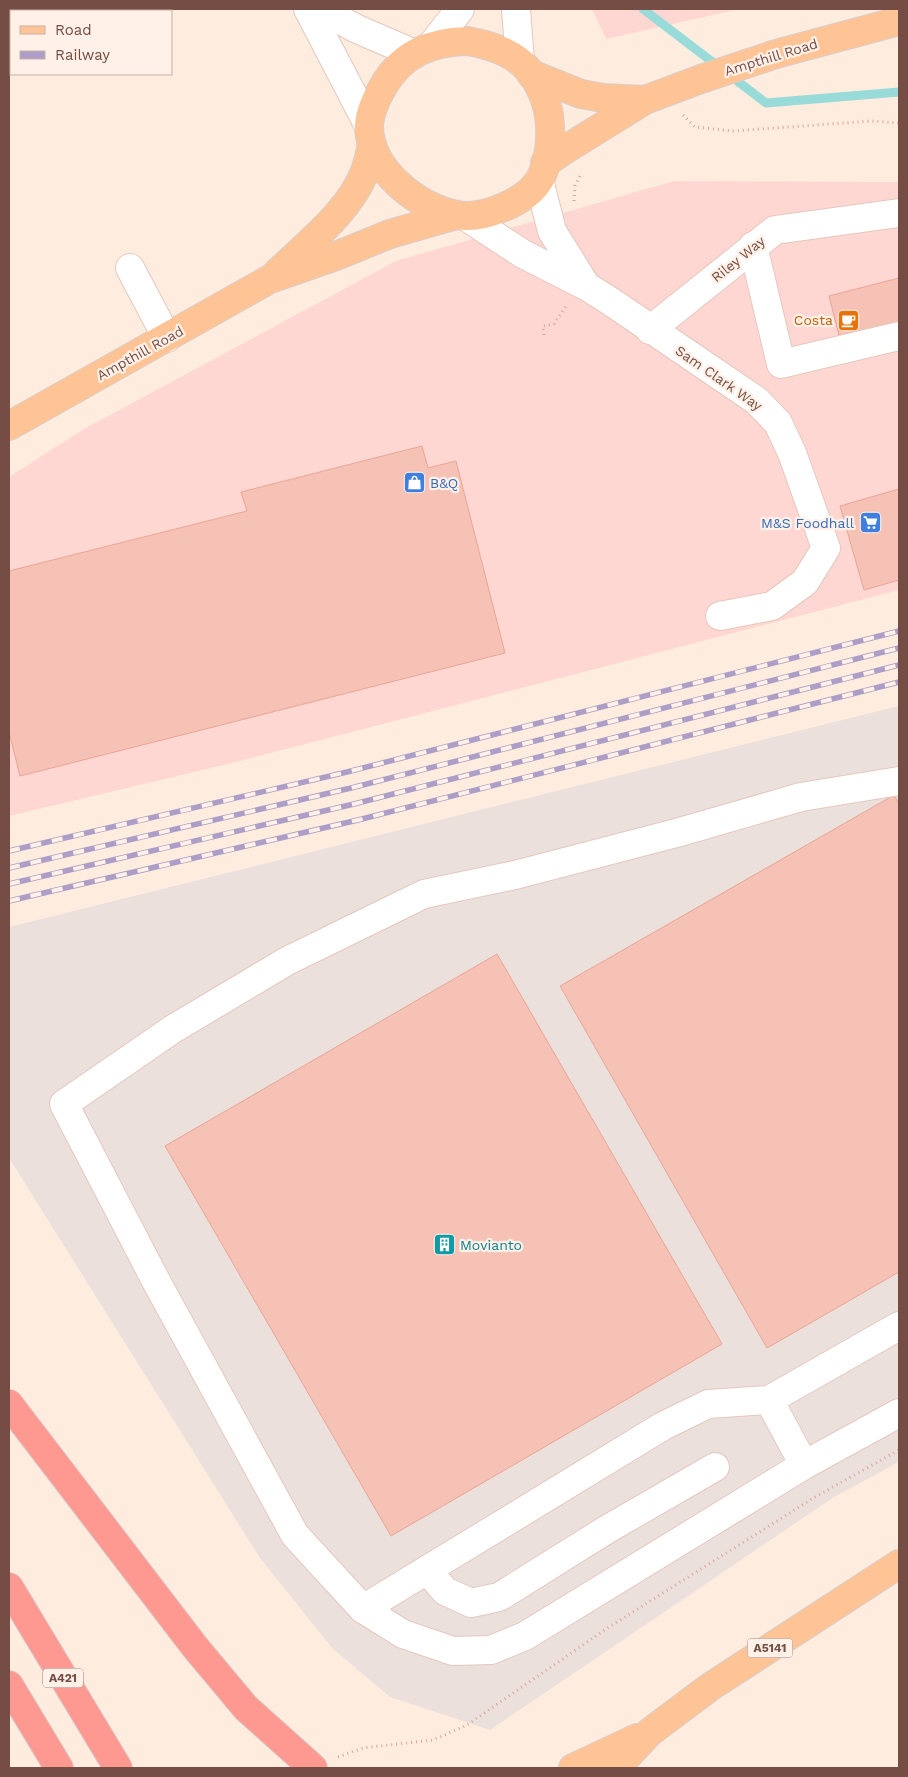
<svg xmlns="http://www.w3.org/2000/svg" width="908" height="1777" viewBox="0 0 908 1777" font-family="'Work Sans',sans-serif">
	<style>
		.commercial { fill: #ffd7d2 }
		.industrial { fill: #ece0dc }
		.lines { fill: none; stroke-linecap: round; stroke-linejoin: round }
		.stream { stroke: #98dbd9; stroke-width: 9 }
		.building { fill: #f5c2b5; stroke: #e9a594 }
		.minor-casing { stroke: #e4c8be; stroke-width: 30 }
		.major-casing { stroke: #d9cdcb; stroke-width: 30 }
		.highway-casing { stroke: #d9cdcb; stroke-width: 30 }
		.path { stroke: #daa699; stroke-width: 3; stroke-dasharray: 1 4; stroke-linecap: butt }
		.minor { stroke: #fff; stroke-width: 28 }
		.major { stroke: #ffc495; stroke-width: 28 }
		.highway { stroke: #fd9991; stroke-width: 28 }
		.rail-casing { stroke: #ac9ec7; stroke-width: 5.5 }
		.rail { stroke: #fff1e7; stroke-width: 4; stroke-dasharray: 11; stroke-linecap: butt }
		.labels { text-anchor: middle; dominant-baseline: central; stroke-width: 4.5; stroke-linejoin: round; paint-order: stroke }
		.shield { fill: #fff1e7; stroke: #9f7e76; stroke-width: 1 }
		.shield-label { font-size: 12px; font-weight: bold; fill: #764d45 }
		.street-label { font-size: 14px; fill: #764d45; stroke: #fff1e7 }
		.food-label { font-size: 14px; fill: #c56008; stroke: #fff1e7; text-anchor: end }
		.shop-label { font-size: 14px; fill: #366cbe; stroke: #fff1e7; text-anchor: start }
		.culture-label { font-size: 14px; fill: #0d838f; stroke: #fff1e7; text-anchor: start }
	</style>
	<rect width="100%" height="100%" fill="#feecdf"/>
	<g class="commercial">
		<polygon points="592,9 739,9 606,39"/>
		<polygon points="674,181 899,182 899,590 236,762 9,816 9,477 84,429 396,261"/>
	</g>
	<polygon class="industrial" points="899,706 899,1462 834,1497 490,1730 390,1697 332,1648 260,1558 9,1158 9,927"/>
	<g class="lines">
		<polyline class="stream" points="643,9 766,103 899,92"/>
	</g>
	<g class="building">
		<polygon points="899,278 899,323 840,339 829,296"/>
		<polygon points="422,446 428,468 456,461 505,653 20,776 9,732 9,571 247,511 241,492"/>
		<polygon points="899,489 899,580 864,590 840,506"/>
		<polygon points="894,795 899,804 899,1272 767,1348 560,986"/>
		<polygon points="497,954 722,1344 391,1536 165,1146"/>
	</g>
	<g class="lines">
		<defs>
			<g id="minor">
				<polyline points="308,9 369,126"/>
				<polyline points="320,9 357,29 415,54"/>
				<polyline points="516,9 520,62"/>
				<polyline points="431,46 460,9"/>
				<polyline points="539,180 552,231 586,286"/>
				<polyline points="465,216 523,254 586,286 610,301 757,401 778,423 792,453 826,548 805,582 772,606 720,616"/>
				<polyline points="753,246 781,364 899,336"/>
				<polyline points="130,268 167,338"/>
				<polyline points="650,330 775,230 899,213"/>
				<polyline points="899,781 801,797 680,832 515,875 424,894 287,961 173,1029 64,1104 156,1281 295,1535 363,1609 663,1426 708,1404 769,1400 899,1326"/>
				<polyline points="769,1400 804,1465"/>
				<polyline points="427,1570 445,1591 471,1603 499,1597 606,1530 715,1467"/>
				<polyline points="363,1609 403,1634 453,1651 491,1650 525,1636 804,1465 899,1413"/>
			</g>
			<g id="major">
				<path d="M467 41C485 44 504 49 519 61 538 75 550 105 550 128 551 144 548 164 540 179 527 202 482 220 457 215 418 208 370 170 369 127 369 113 377 97 384 85 403 53 431 42 467 41Z"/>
				<polyline points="531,74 581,94 603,98 645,100"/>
				<polyline points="545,163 566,149 645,100 701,79 776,54 899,21"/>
				<path d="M277 273C306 245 351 210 365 171 368 163 370 153 372 145"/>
				<polyline points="9,426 270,279 336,256 390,234 456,215"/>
				<polyline points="573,1768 637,1738"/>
				<polyline points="616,1768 650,1732 710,1687 899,1564"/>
			</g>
			<g id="highway">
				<polyline points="9,1404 195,1647 246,1708 313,1768"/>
				<polyline points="9,1587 118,1768"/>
				<polyline points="9,1685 59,1768"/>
			</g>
		</defs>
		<use href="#minor" class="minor-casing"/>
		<use href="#major" class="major-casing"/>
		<use href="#highway" class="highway-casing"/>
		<g class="path">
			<polyline points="683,115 695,127 733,131 872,121 899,123"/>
			<polyline points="574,201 575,186 581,174"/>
			<polyline points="544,335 543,326 554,324 566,306"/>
			<polyline points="338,1757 363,1748 433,1740 467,1725 606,1629 815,1497 899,1450"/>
		</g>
		<use href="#minor" class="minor"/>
		<use href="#major" class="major"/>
		<use href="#highway" class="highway"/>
		<defs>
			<g id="rail">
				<polyline points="9,851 347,772 899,631"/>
				<polyline points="9,868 351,788 899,648"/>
				<polyline points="9,884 354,804 899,665"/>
				<polyline points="9,901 358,820 899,682"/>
			</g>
		</defs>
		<use href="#rail" class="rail-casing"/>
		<use href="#rail" class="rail"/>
	</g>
	<defs>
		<symbol id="cafe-square" viewBox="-11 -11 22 22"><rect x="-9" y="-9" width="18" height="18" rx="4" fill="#e8710a" stroke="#fff1e7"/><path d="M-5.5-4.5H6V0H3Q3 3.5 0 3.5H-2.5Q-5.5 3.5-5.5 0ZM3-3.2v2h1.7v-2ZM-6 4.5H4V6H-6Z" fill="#fff"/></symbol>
		<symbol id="shop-square" viewBox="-11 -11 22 22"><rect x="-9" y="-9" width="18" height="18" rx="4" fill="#3f7fe0" stroke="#fff1e7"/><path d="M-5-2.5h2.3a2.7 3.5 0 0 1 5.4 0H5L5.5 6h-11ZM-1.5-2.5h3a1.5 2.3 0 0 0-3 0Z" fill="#fff"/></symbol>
		<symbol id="supermarket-square" viewBox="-11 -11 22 22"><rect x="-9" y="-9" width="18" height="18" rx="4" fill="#3f7fe0" stroke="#fff1e7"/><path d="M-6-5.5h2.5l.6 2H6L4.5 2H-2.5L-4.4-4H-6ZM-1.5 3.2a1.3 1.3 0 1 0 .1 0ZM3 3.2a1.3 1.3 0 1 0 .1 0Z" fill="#fff"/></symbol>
		<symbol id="building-square" viewBox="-11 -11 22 22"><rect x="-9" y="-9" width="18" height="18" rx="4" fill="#0f9aa8" stroke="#fff1e7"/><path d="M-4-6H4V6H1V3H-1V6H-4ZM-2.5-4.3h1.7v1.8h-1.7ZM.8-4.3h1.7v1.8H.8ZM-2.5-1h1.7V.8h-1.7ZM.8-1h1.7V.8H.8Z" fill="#fff"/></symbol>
	</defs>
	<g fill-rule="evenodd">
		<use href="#cafe-square" x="836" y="308" width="25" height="25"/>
		<use href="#shop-square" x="402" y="470" width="25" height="25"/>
		<use href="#supermarket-square" x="858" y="510" width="25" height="25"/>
		<use href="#building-square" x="432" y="1232" width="25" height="25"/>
	</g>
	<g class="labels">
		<g class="shield">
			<rect x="747.5" y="1638.5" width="45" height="19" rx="4"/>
			<rect x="43" y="1668.5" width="40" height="19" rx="4"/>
		</g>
		<g class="shield-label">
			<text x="770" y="1648">A5141</text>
			<text x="63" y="1678">A421</text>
		</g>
		<g class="street-label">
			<text transform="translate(771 57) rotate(-17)">Ampthill Road</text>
			<text transform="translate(738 259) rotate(-39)">Riley Way</text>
			<text transform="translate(140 353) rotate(-29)">Ampthill Road</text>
			<text transform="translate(719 378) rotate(35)">Sam Clark Way</text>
		</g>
		<g class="food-label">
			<text x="833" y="320">Costa</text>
		</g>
		<g class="shop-label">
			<text x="430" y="483">B&amp;Q</text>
			<text x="854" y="523" text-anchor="end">M&amp;S Foodhall</text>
		</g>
		<g class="culture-label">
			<text x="460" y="1245">Movianto</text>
		</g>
	</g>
	<rect width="908" height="1777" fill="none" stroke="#764d45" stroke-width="20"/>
	<rect x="10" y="10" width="162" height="65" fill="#fff1e7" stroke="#c8afa6"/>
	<rect x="20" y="26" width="25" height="8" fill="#ffc495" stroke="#c8afa6"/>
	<text x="55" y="35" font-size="15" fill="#764d45">Road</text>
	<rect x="20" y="51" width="25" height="8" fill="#ac9ec7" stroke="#c8afa6"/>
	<text x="55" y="60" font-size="15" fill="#764d45">Railway</text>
</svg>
